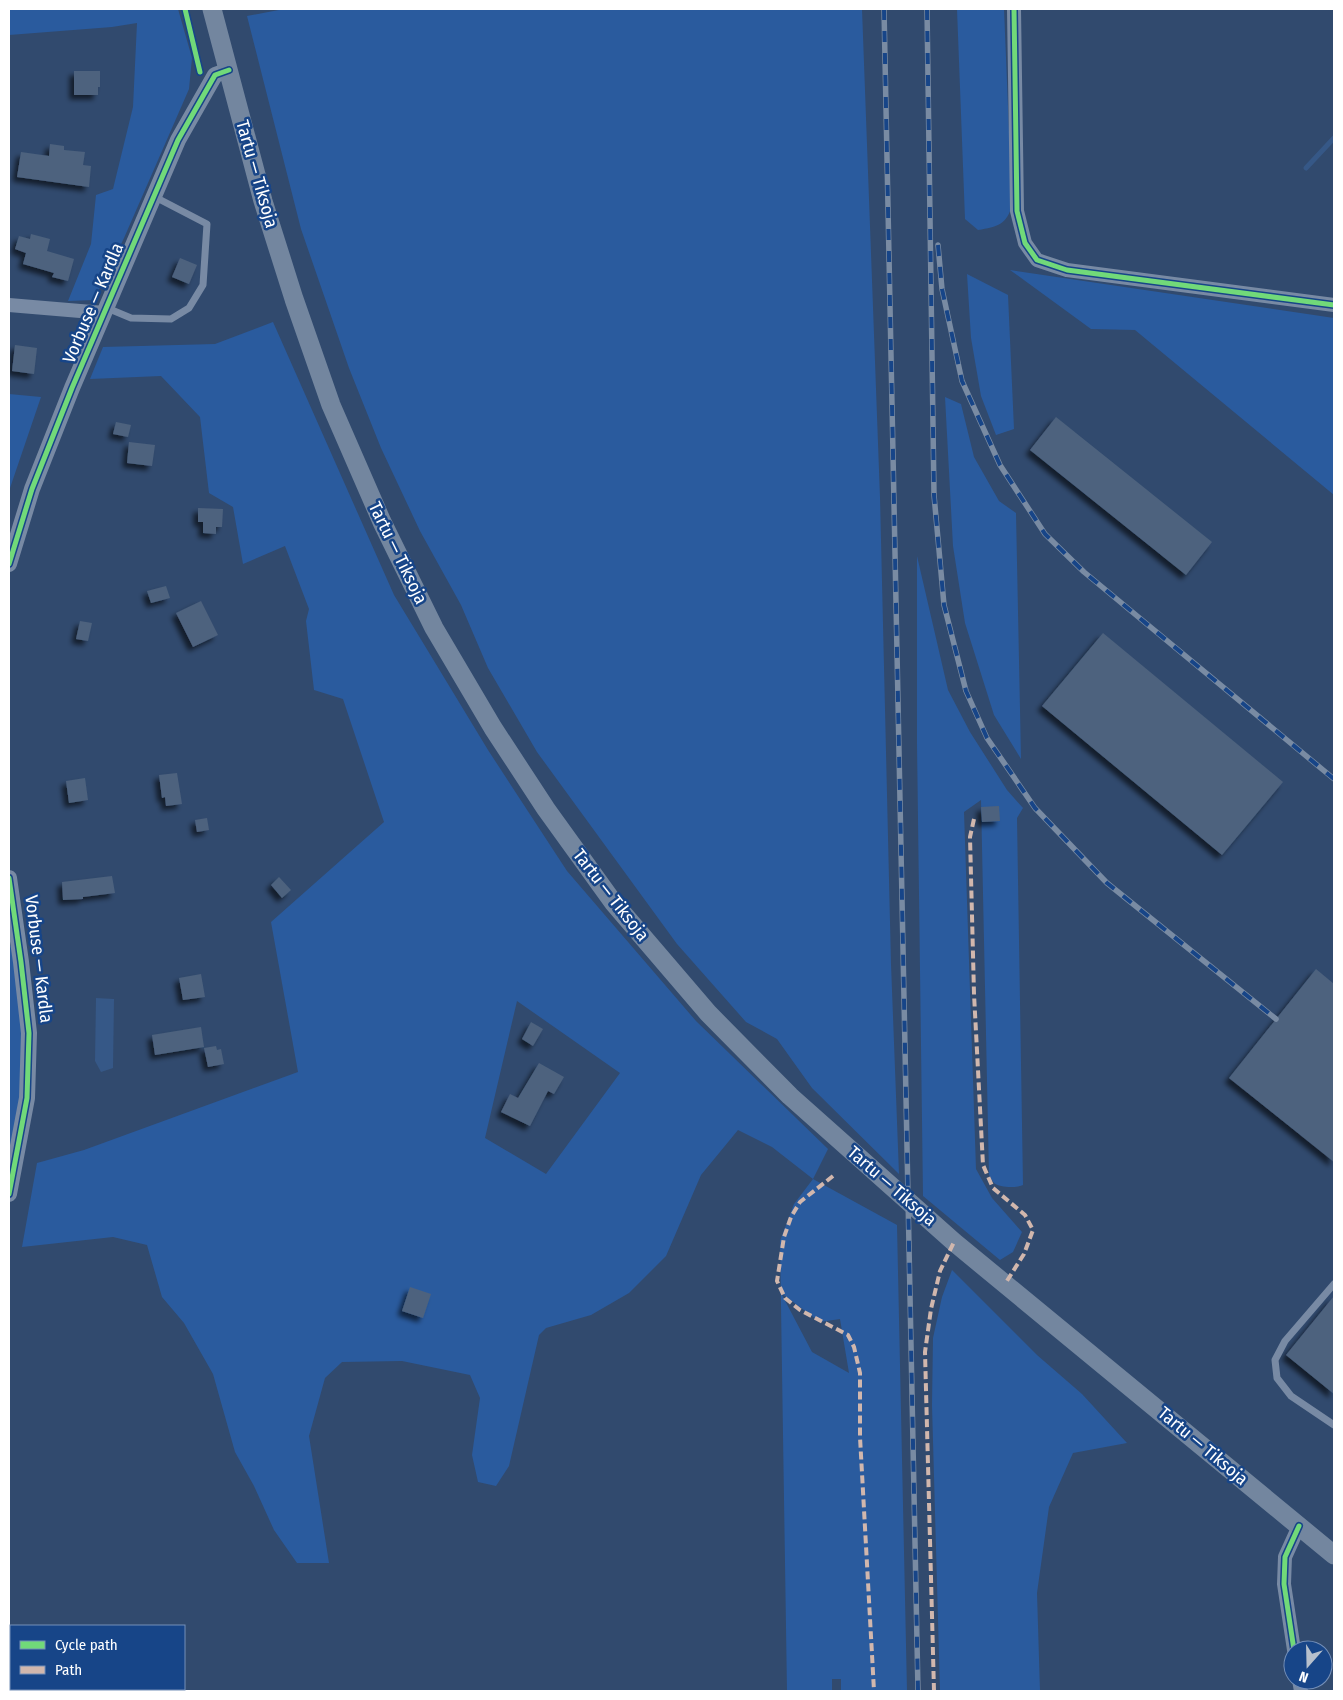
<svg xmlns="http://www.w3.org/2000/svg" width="1343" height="1700" viewBox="0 0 1343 1700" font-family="'Fira Sans Condensed',sans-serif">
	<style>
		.green { fill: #2a5b9e; fill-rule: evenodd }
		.water { fill: #365887 }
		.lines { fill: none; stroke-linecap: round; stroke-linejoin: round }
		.stream { stroke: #365887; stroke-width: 5 }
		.building { fill: #4d627e; filter: url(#shadow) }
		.service { stroke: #788aa4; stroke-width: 7 }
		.minor { stroke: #788aa4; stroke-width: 14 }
		.tertiary { stroke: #788aa4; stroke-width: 16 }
		.secondary { stroke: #73869f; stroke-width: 19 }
		.rail-casing { stroke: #798ba3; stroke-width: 5.5 }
		.rail { stroke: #174588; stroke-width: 4; stroke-dasharray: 11; stroke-linecap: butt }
		.quiet { stroke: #d1b7ad; stroke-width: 4; stroke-dasharray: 8 4; stroke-linecap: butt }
		.cycleway-casing { stroke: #174588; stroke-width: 8 }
		.cycleway { stroke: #71d979; stroke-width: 5 }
		.labels { text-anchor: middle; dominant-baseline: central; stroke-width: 5; stroke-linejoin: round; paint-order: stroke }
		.street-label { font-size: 18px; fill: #fff; stroke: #174588 }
	</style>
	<defs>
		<filter id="shadow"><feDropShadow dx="-4.5" dy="4.5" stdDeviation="2.5" flood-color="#0009"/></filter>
	</defs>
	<rect width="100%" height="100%" fill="#314a6e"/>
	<g class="green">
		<polygon points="9,9 178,9 192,58 189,89 124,238 94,300 68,301 91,244 96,195 113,189 133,107 137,23 112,27 9,35"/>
		<polygon points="284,9 862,9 880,497 891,964 899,1174 812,1088 777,1039 746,1022 677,944 537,752 488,668 461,605 420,531 381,448 349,368 301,229 247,16"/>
		<path d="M957 9H1004L1012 204C1008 224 997 227 978 230L965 219Z"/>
		<polygon points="1010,270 1334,318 1334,495 1135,330 1091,329"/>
		<polygon points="967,274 1008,295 1014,429 996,435 981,396 971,338"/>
		<path d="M273 322 394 595 488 750 567 871 696 1021 828 1149 813 1179 897 1225 907 1691H841V1679H832V1691H787L780 1241 794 1204 813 1179 772 1147 738 1130 701 1175 666 1256 629 1293 591 1315 546 1328 539 1335 509 1466 496 1486 478 1482 472 1455 480 1398 470 1375 402 1361 342 1362 325 1378 309 1436 329 1563H297L274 1530 254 1486 235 1452 213 1374 184 1323 162 1297 147 1245 113 1237 22 1247 37 1163 84 1150 298 1072 271 922 384 822 343 699 314 690 306 621 309 609 285 546 243 564 233 507 209 493 200 417 161 376 90 379 103 347 215 344ZM517 1001 620 1073 546 1174 485 1138ZM781 1293 820 1322 840 1319 849 1373 812 1352Z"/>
		<polygon points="9,394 41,397 9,491"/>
		<polygon points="945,397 961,404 974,457 999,501 1016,513 1021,759 994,715 965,623 953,546"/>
		<path d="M917 556 948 690 970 732 1007 790 1023 808 1017 818 1023 1185C1017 1188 1000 1188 994 1183 992 1181 991 1178 989 1175L981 800 964 812 976 1169 992 1198 1022 1232 1013 1252 1000 1260 923 1196 917 744Z"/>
		<polygon points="19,944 29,1033 9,1194 9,946"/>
		<polygon points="952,1270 1037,1355 1082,1394 1127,1443 1073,1453 1049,1507 1037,1593 1040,1691 940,1691 932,1405 933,1338 942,1297"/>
	</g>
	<polygon class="water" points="96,998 114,999 113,1068 101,1072 95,1061"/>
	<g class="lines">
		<polyline class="stream" points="1306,168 1334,138"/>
	</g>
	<g class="building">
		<polygon points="74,71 100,71 100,87 98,87 98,95 74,95"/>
		<polygon points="50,144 64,146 64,150 85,152 83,165 91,166 89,187 17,177 21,152 49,156"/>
		<polygon points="31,234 50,239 47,251 74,259 68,281 52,277 54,273 23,264 26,253 15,249 19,236 30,239"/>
		<polygon points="180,258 197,265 189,284 172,277"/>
		<polygon points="15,345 37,348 34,374 12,371"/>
		<polygon points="1056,417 1212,542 1186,575 1030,450"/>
		<polygon points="116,422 131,425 128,437 113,434"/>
		<polygon points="129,442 155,445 152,466 127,463"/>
		<polygon points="198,508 223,509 222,527 216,527 216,534 203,533 203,522 198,522"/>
		<polygon points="166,586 170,598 151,603 147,591"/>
		<polygon points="201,601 218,635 193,647 176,613"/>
		<polygon points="80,621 92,623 88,641 76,639"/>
		<polygon points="1103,633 1283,782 1222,855 1042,706"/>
		<polygon points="177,773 182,804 166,806 165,797 162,798 159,775"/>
		<polygon points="85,778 88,800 69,803 66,781"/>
		<polygon points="999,806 1000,821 982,822 981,807"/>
		<polygon points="207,818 209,830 197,832 195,820"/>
		<polygon points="112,876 115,893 83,897 83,899 63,900 62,882"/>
		<polygon points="279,877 291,890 282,898 271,885"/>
		<polygon points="1316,969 1334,984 1334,1162 1229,1078"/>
		<polygon points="201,974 205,997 183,1000 179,978"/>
		<polygon points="531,1022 543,1029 533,1046 522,1039"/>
		<polygon points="201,1027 204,1047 155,1055 152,1035"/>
		<polygon points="216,1046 217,1050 221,1049 224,1064 208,1067 204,1048"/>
		<polygon points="539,1063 564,1077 554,1094 548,1091 530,1126 501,1112 510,1094 518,1098"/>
		<polygon points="410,1287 431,1294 423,1318 402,1311"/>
		<polygon points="1334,1296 1334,1394 1286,1355"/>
	</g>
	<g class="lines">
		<g class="service">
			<polyline points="107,308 131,318 171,319 189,308 203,285 207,224 155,197"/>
			<polyline points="1334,1284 1285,1341 1275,1360 1277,1378 1291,1396 1334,1425"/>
		</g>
		<g class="minor">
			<polyline points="1014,9 1017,211 1025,243 1037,260 1067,270 1334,305"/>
			<polyline points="9,305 104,313"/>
			<polyline points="1294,1650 1284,1584 1285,1557 1299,1526"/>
			<polyline points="1299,1680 1301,1691"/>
		</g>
		<g class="tertiary">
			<polyline points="9,564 32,489 72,388 178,140 215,75 229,70"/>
			<polyline points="9,878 21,962 29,1033 27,1098 9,1194"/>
		</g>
		<polyline class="secondary" points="212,9 263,201 294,299 331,405 382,522 434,628 493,728 546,809 613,902 708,1013 790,1096 954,1242 1334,1555"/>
		<defs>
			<g id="rail">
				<polyline points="884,9 918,1691"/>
				<polyline points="927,9 934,495 944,605 966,691 987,738 1035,808 1107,883 1276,1019"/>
				<polyline points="938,245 942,289 962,381 1000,465 1045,534 1084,572 1334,779"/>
			</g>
		</defs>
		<use href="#rail" class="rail-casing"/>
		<use href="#rail" class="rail"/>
		<g class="quiet">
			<polyline points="974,819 970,837 974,994 983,1165 993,1188 1025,1215 1033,1230 1024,1254 1005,1284"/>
			<polyline points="833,1176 800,1202 791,1217 784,1237 777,1281 785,1298 800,1310 848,1335 854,1347 860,1373 860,1437 874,1691"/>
			<polyline points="934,1691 925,1352 931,1309 940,1271 954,1242"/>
		</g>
		<defs>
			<g id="cycleway">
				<polyline points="185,9 200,72"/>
				<polyline points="1014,9 1017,211 1025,243 1037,260 1067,270 1334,305"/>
				<polyline points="9,564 32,489 72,388 178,140 215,75 229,70"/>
				<polyline points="9,878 21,962 29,1033 27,1098 9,1194"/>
				<polyline points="1294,1650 1284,1584 1285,1557 1299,1526"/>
			</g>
		</defs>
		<use href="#cycleway" class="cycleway-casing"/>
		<use href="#cycleway" class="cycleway"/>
	</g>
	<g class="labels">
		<g class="street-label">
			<text transform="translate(257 174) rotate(74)">Tartu — Tiksoja</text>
			<text transform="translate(93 303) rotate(-67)">Vorbuse — Kardla</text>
			<text transform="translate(398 553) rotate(64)">Tartu — Tiksoja</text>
			<text transform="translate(611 895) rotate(52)">Tartu — Tiksoja</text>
			<text transform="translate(39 959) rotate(83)">Vorbuse — Kardla</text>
			<text transform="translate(892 1186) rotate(41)">Tartu — Tiksoja</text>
			<text transform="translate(1203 1446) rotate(40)">Tartu — Tiksoja</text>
		</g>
	</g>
	<rect width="1343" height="1700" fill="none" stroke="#ffffff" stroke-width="20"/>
	<rect x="10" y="1625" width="175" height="65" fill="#174588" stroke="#748fb8"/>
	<rect x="20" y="1641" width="25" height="8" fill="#71d979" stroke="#748fb8"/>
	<text x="55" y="1650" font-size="15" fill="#ffffff">Cycle path</text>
	<rect x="20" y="1666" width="25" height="8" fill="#d1b7ad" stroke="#748fb8"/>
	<text x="55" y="1675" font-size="15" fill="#ffffff">Path</text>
	<g transform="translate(1308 1665) rotate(200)"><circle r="24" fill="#174588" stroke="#748fb8"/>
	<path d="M0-4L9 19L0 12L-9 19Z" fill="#b7c0cc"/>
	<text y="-8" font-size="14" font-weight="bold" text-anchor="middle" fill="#ffffff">N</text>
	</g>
</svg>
